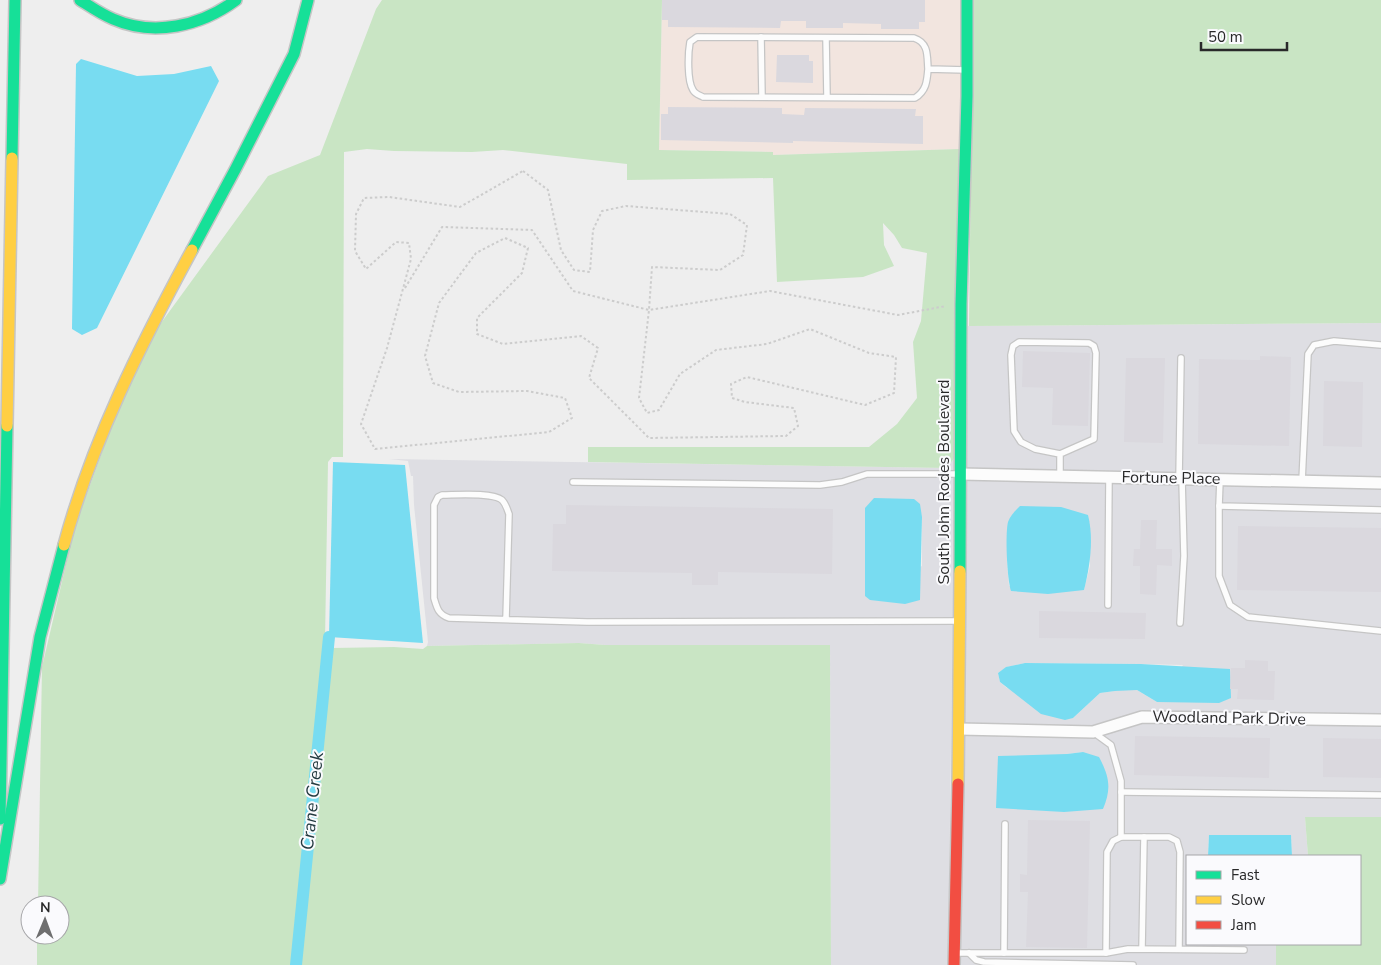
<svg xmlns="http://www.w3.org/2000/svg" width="1381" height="965" viewBox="0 0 1381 965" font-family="'Nunito Sans',sans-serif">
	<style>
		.commercial { fill: #f2e5df }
		.built { fill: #dedee3; fill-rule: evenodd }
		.green { fill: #c9e5c4 }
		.water { fill: #78dcf1 }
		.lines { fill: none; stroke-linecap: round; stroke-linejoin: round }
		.canal { stroke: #78dcf1; stroke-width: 12 }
		.building { fill: #dad8de }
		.lane-casing { stroke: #c5c5c5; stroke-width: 8 }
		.street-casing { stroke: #c5c5c5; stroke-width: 14 }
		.fast-casing { stroke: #c5c5c5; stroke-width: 14 }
		.slow-casing { stroke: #c5c5c5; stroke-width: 14 }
		.jam-casing { stroke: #c5c5c5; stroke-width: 14 }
		.path { stroke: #ccc; stroke-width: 2; stroke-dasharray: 2.5 2.5; stroke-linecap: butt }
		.lane { stroke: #fcfcfc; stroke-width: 5.5 }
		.street { stroke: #fcfcfc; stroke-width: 11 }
		.fast { stroke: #16e098; stroke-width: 11 }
		.slow { stroke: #ffcf43; stroke-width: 11 }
		.jam { stroke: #f24e42; stroke-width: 11 }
		.labels { text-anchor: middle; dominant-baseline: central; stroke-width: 4; stroke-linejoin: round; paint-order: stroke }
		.street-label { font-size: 16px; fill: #29292a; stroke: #fafafd }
		.water-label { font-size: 18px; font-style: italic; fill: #22393f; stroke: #fafafd }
	</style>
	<rect width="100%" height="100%" fill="#eee"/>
	<polygon class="commercial" points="662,0 962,0 959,149 773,155 772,152 659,150"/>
	<g class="built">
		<path d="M1381 323V817H1305L1308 856H1292L1291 836 1209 835 1208 856H1187V944H1276V965H960L968 326ZM1008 523 1090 525V566L1084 590 1009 586 1007 564ZM1025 663 1141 664 1183 665 1157 702 1137 690 1129 689 1100 693 1073 718 1007 688 1000 682 998 673 1007 667ZM1083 752 1103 809 1067 754Z"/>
		<path d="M955 457 948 965H831L830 645H605L579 643 427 646 428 642 414 505 413 476H411L408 461 389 459 947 468ZM865 508 922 517V566L865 596Z"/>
	</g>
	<g class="green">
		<polygon points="382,0 662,0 659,150 773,152 773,155 959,149 955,457 947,468 588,462 588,447 869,447 897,424 917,398 913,342 921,321 927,253 902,248 894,235 883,223 884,245 894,266 863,277 777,282 773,178 627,180 627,164 503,150 472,152 394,151 367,149 344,152 343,457 332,457 328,462 325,641 332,643 332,648 394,647 423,649 427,646 579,643 605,645 830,645 831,965 37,965 37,935 60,935 60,905 38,905 42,667 75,526 113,422 153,334 268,176 320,155 376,9"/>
		<polygon points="973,0 1381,0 1381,323 969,326"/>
		<polygon points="1305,817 1381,817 1381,965 1276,965 1276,944 1360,944 1360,856 1308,856"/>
	</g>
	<g class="water">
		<polygon points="81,59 137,76 174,74 211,66 219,81 97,328 82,335 72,329 76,64"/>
		<polygon points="333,462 405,465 423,643 329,637"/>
		<polygon points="874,498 914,499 920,504 922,517 920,600 905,604 870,600 865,596 865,508"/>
		<path d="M1020 506 1061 507 1088 515C1094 539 1090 566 1084 590L1048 594 1011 591C1007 580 1005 534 1008 522 1010 516 1015 511 1020 506Z"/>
		<polygon points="1025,663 1141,664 1230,669 1231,698 1219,703 1157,702 1137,690 1115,691 1100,693 1073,718 1065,720 1041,714 1000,682 998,673 1006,667"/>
		<path d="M1083 752 1099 757C1109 776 1112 788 1103 809L1064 812 996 808 998 756 1067 754Z"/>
		<polygon points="1209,835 1291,835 1292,856 1208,856"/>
	</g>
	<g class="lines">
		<polyline class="canal" points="296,965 329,637"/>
	</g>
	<g class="building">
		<polygon points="662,0 925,0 925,22 919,22 919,29 881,29 881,24 843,23 843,28 806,28 806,21 781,21 780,28 668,27 668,20 662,20"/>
		<polygon points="777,55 809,55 809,61 813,61 813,83 776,82"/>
		<polygon points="668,107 782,108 782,114 804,115 805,108 916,109 915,116 923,116 923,144 793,141 793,143 661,140 661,114 668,114"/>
		<polygon points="1023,351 1090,353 1088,426 1052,425 1053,388 1022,387"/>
		<polygon points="1260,356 1291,357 1289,446 1198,444 1199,359 1251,360 1260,360"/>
		<polygon points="1126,358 1165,358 1163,443 1124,442"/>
		<polygon points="1324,381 1363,382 1362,447 1323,446"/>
		<polygon points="566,505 833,509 832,574 718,572 718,585 692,585 692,573 552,571 553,524 566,524"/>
		<polygon points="1141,520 1157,520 1156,549 1172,549 1172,566 1157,565 1156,595 1140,594 1140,566 1133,566 1134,549 1140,549"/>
		<polygon points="1238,526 1381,528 1381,592 1237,590"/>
		<polygon points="1039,611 1146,613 1145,639 1039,638"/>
		<polygon points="1245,660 1268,661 1268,671 1275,671 1274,700 1237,699 1238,689 1230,689 1231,668 1245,668"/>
		<polygon points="1135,736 1270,738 1269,778 1134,775"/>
		<polygon points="1323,738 1381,739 1381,778 1323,777"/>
		<polygon points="1028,820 1090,821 1087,948 1026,947 1028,892 1020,892 1020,874 1027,875"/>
	</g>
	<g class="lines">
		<defs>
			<g id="lane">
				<polyline points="761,37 762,97"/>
				<polyline points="826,38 827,97"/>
				<path d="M928 69C927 82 926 91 915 98L703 97C699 95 695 94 693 90 687 81 688 53 690 42L697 37 914 38C929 43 927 56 928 69L966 70"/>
				<polyline points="1060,454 1035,449 1021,442 1014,431 1011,355 1013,346 1019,342 1089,343 1094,346 1096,353 1094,439 1060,454 1060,476"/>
				<polyline points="1179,478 1181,358"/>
				<polyline points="1220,480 1219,506 1381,510"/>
				<polyline points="1302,481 1308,354 1314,345 1334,341 1381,345"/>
				<polyline points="573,482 820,485 842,482 867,474 959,474"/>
				<polyline points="1219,506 1219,576 1230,605 1248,617 1381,631"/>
				<polyline points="1108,605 1109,477"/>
				<path d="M506 619 509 514C507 509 506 504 502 500 492 492 456 495 442 495L438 497 434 505V598C437 608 438 614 449 618L587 622 958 621"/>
				<polyline points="1180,623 1184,556 1182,479"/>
				<polyline points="1093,732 1111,745 1121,781 1121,837"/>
				<polyline points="1121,792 1381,795"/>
				<polyline points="1142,949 1144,837"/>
				<polyline points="956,953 1106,953 1128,949 1244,950"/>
				<polyline points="969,953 976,960 984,962 1133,965"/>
				<polyline points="1004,953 1005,824"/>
				<polyline points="1106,953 1107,852 1113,841 1121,837 1169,837 1177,841 1180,852 1179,949"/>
			</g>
			<g id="street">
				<polyline points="961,474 1381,483"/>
				<polyline points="959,729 1093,732 1142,717 1381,720"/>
			</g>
			<g id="fast">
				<path d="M80 0C91 7 101 14 113 19 154 37 201 26 236 0"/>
				<polyline points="12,158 15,0"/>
				<polyline points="192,250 236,168 294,54 308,0"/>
				<polyline points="960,571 961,304 967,96 967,0"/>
				<polyline points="0,819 7,426"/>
				<polyline points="0,879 40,637 64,545"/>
			</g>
			<g id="slow">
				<polyline points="7,426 12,158"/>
				<path d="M64 545C92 441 141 344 192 250"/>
				<polyline points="958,784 960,571"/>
			</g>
			<polyline id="jam" points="954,965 958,784"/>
		</defs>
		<use href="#lane" class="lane-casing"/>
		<use href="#street" class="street-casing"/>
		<use href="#fast" class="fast-casing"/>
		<use href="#slow" class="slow-casing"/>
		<use href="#jam" class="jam-casing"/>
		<g class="path">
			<polygon points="523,171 548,190 561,250 574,270 590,272 593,230 602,211 626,206 730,214 747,225 743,255 720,270 652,267 649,310 639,398 647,413 659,410 680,374 716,350 767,344 810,329 869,353 896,357 894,393 865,405 747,377 731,384 732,398 745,402 794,408 798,426 786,436 649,438 589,378 598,348 581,336 503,344 477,334 477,318 522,273 528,248 505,238 476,253 439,303 425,356 433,383 459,392 527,391 565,398 572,418 549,432 375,449 361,424 387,348 411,259 409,243 396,242 366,269 355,251 356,214 364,198 389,197 460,207"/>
			<polyline points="405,288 442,227 532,230 573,291 649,310 770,291 898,315 946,306"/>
		</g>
		<use href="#lane" class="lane"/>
		<use href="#street" class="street"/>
		<use href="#fast" class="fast"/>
		<use href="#slow" class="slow"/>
		<use href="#jam" class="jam"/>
	</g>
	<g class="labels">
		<g class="street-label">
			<text transform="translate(1171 478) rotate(1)">Fortune Place</text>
			<text transform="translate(944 482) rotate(-90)">South John Rodes Boulevard</text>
			<text transform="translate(1229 718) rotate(1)">Woodland Park Drive</text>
		</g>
		<g class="water-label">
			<text transform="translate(312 801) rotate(-84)">Crane Creek</text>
		</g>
	</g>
	<rect x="1186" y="855" width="175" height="90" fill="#fafafd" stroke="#a6a6a9"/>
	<rect x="1196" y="871" width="25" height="8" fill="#16e098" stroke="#a6a6a9"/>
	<text x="1231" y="880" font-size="15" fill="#29292a">Fast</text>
	<rect x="1196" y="896" width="25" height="8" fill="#ffcf43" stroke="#a6a6a9"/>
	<text x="1231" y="905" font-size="15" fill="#29292a">Slow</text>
	<rect x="1196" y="921" width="25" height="8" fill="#f24e42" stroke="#a6a6a9"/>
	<text x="1231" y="930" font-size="15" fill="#29292a">Jam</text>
	<g transform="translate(45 920) rotate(1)"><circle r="24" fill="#fafafd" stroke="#a6a6a9"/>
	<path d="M0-4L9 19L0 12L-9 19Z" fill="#6e6e6f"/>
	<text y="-8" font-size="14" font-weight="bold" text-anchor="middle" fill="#29292a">N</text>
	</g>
	<path d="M1201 42v8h86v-8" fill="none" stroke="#29292a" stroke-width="2.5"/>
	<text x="1208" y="42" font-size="15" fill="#29292a" stroke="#fafafd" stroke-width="4" paint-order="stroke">50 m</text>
</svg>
